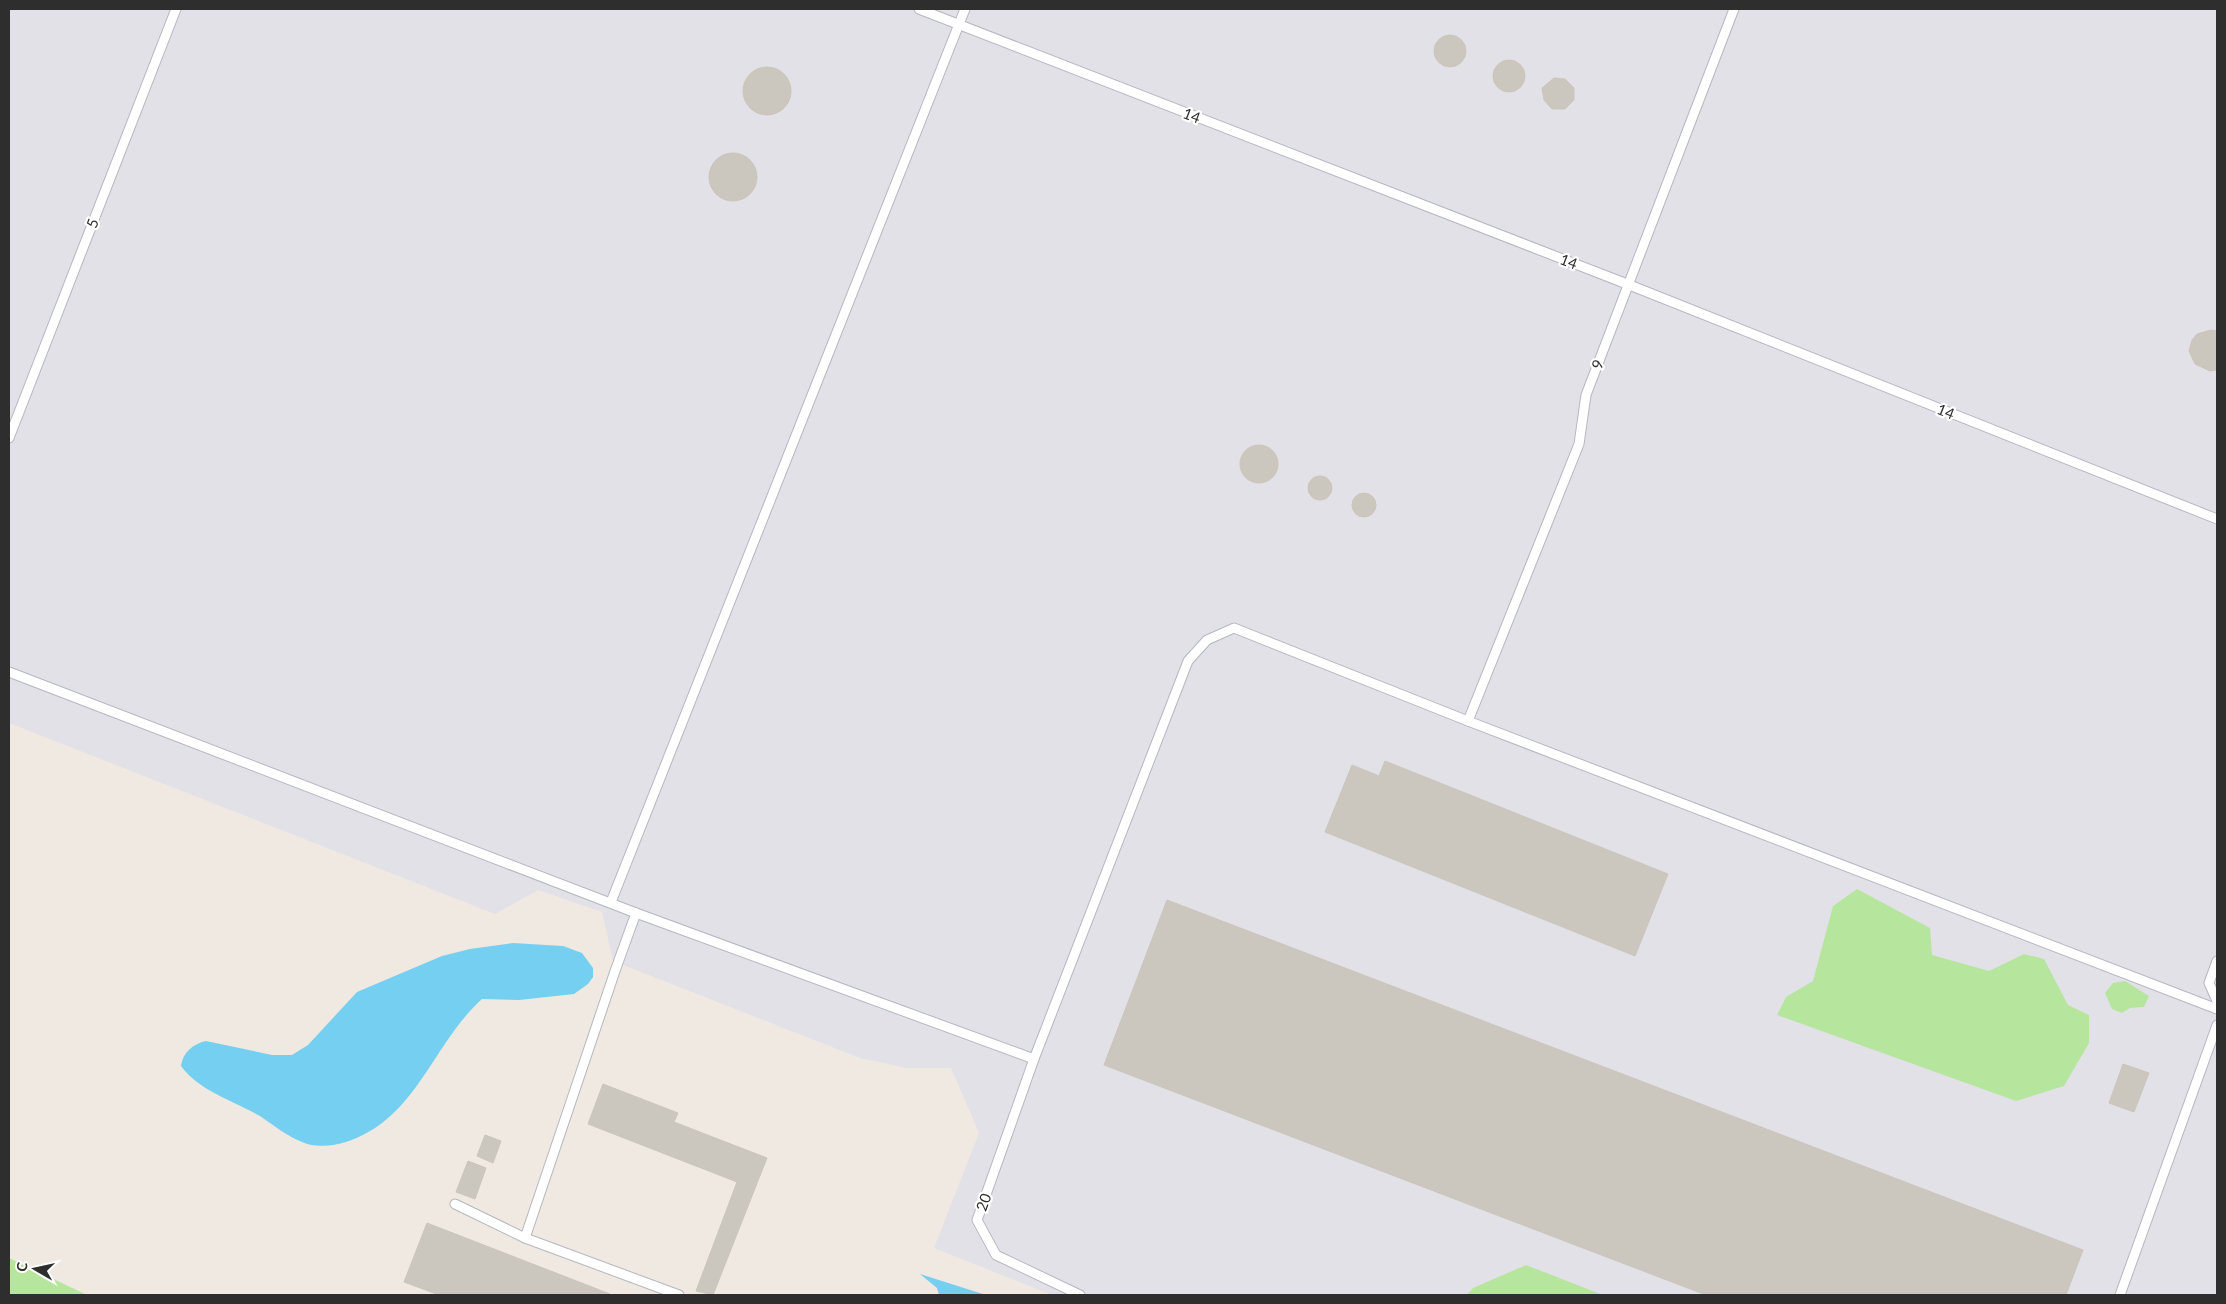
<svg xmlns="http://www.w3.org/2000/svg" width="2226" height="1304" viewBox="0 0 2226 1304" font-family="Lato,sans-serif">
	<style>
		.industrial { fill: #e3e1e8 }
		.green { fill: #b6e59e }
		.water { fill: #75cff0 }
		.building { fill: #cbc7bf; stroke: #cbc5ba }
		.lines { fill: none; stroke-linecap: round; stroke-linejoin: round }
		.lane-casing { stroke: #b4b7c1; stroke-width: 11 }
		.lane { stroke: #fff; stroke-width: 9 }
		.labels { text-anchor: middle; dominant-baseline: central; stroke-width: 4.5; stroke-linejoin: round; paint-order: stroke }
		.street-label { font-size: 15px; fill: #2e2e2e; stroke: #fff }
	</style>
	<rect width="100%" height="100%" fill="#efe9e1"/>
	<polygon class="industrial" points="9,9 2217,9 2217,1295 1052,1295 934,1248 979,1133 951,1068 907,1068 860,1058 613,961 602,912 538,890 495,914 9,723"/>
	<g class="green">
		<polygon points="1857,889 1930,928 1932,955 1989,971 2024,954 2044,959 2068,1005 2089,1015 2089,1043 2064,1086 2016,1101 1777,1015 1786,997 1813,981 1833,906"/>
		<polygon points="2125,981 2149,996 2144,1007 2130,1008 2122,1013 2112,1009 2105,993 2113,983"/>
		<polygon points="9,1258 87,1295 9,1295"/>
		<polygon points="1526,1265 1603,1295 1467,1295 1473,1288"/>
	</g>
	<g class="water">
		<path d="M513 943 563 946 582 953 593 968V977L588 984 574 994 519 1000 482 999C432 1044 417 1119 346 1142 333 1146 315 1148 302 1142 287 1136 273 1125 260 1116 234 1101 199 1091 181 1066 183 1052 193 1044 206 1041L272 1055H292L308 1045 357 992 442 956 470 949Z"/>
		<polygon points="920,1274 986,1295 939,1295 937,1288"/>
	</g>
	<g class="building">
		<circle cx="1450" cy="51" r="16"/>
		<circle cx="1509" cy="76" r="16"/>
		<circle cx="767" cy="91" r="24"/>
		<polygon points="1554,78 1565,79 1574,88 1574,100 1565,109 1552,109 1544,100 1542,88"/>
		<circle cx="733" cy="177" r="24"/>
		<polygon points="2211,330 2217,331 2217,370 2210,371 2195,364 2189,351 2192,340 2197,334"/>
		<circle cx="1259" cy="464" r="19"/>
		<circle cx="1320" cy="488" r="12"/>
		<circle cx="1364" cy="505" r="12"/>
		<polygon points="1385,761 1668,874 1635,956 1325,832 1352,765 1379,776"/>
		<polygon points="1167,900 2083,1250 2066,1295 1706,1295 1104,1065"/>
		<polygon points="2123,1064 2149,1073 2134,1112 2109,1103"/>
		<polygon points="603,1084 678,1113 674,1122 767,1158 713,1295 696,1291 737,1182 588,1124"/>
		<polygon points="485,1135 501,1141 493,1163 477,1156"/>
		<polygon points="468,1161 486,1168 475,1199 456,1192"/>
		<polygon points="427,1223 610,1294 610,1295 439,1295 404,1282"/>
	</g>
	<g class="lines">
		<defs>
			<g id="lane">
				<polyline points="919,9 1627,284 2217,519"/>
				<polyline points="9,438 176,9"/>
				<polyline points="9,672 636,913 1034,1059"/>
				<polyline points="1468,721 1579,444 1586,395 1734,9"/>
				<polyline points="611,902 965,9"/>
				<polyline points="2217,961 2209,983 2217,1001"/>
				<polyline points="455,1204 525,1238 679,1295"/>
				<polyline points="525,1238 615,971 636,913"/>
				<polyline points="1080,1295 996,1255 977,1220 1034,1059 1188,661 1207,640 1234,628 1468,721 2217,1009"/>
				<polyline points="2120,1295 2217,1025"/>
			</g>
		</defs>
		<use href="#lane" class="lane-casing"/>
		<use href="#lane" class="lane"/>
	</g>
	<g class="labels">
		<g class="street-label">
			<text transform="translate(1192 115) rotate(21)">14</text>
			<text transform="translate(92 223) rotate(-69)">5</text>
			<text transform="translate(1569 261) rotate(21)">14</text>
			<text transform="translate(1597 364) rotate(-70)">9</text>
			<text transform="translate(1946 411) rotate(22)">14</text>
			<text transform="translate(983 1202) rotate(-70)">20</text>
		</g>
	</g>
	<rect width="2226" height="1304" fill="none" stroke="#2e2e2e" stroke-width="20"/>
	<g transform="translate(35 1269) rotate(279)" stroke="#ffffff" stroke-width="4" paint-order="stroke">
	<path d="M0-4L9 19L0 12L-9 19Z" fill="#2e2e2e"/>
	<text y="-8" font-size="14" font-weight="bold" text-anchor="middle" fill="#2e2e2e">С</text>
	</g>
</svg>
